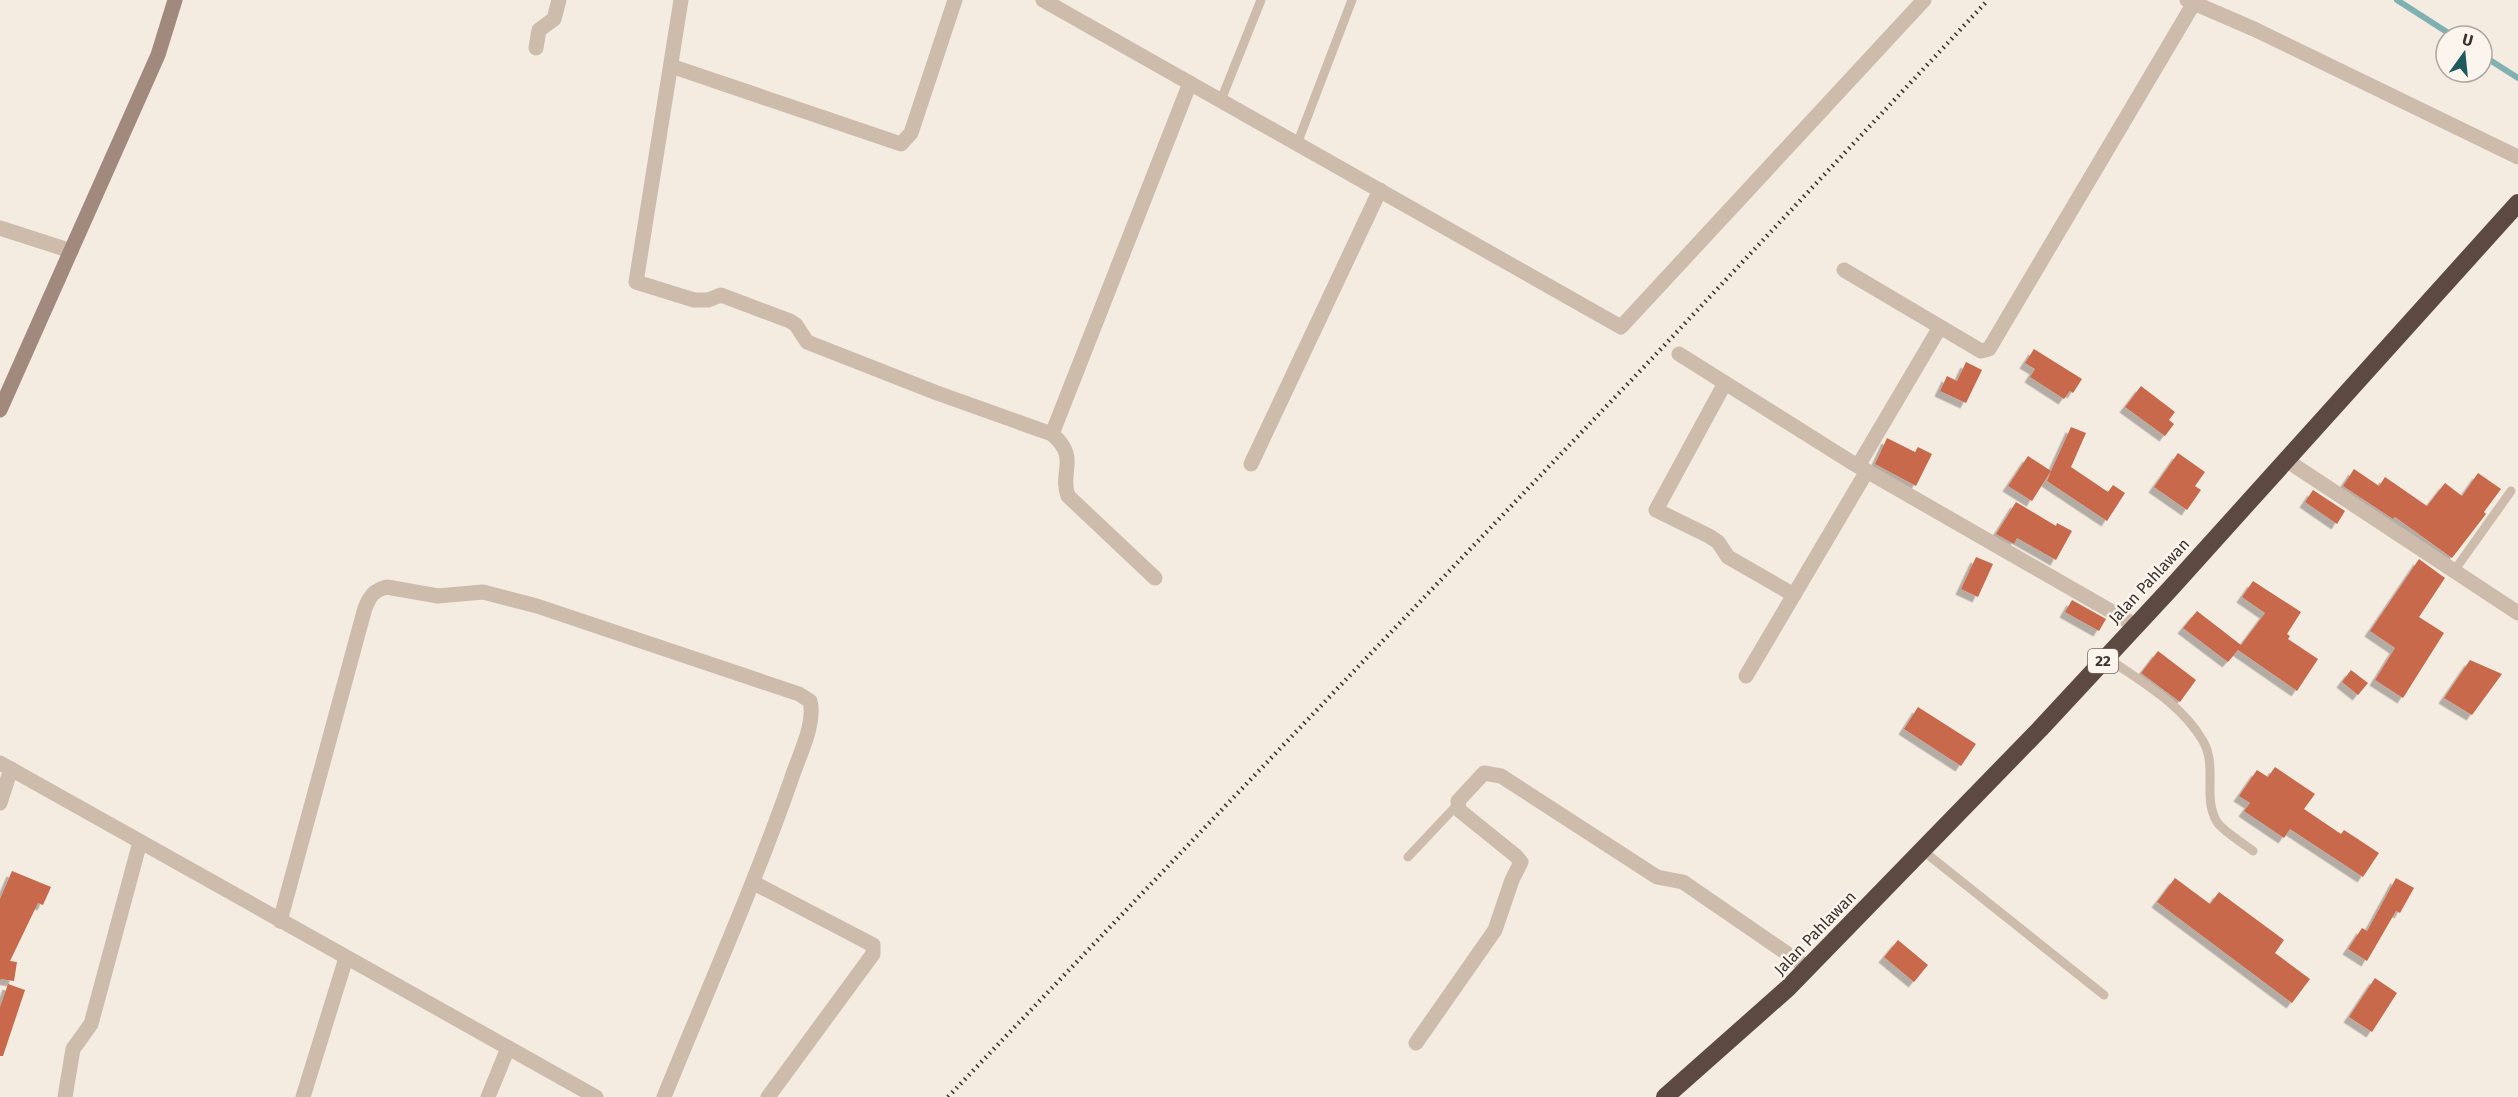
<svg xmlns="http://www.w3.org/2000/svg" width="2518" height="1097" viewBox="0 0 2518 1097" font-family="'Fira Sans',sans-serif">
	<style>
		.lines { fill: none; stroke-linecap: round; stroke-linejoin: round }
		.stream { stroke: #7fb0b2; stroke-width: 6 }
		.building { fill: #c8694b; filter: url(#shadow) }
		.lane { stroke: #cdbbac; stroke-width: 9 }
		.street { stroke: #cdbbac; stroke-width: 15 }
		.secondary { stroke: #a18a7d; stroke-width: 15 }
		.highway { stroke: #5c4a42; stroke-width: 18 }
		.rail { stroke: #3b302b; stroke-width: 4.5; stroke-dasharray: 1.5 4.5; stroke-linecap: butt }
		.labels { text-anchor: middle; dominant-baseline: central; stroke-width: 5; stroke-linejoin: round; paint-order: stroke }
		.shield { fill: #fbf5ee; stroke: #756b66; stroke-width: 1.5 }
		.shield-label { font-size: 15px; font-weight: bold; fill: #3b302b }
		.street-label { font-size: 16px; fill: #3b302b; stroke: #fbf5ee }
	</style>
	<defs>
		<filter id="shadow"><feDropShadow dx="-5.5" dy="5.5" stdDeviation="0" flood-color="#0004"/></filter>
	</defs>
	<rect width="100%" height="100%" fill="#f4ebe1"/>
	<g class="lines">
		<g class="stream">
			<polyline points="2397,0 2453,36"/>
			<polyline points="2482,55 2518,78"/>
		</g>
	</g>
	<g class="building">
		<polygon points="2034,349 2082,379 2073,393 2070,391 2064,399 2030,377 2035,369 2025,363"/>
		<polygon points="1966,362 1982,370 1966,403 1940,391 1947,376 1957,381"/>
		<polygon points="2141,386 2175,412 2169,420 2174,424 2165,436 2125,407"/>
		<polygon points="2071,427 2086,433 2071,467 2108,492 2113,485 2125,493 2107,521 2047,481 2051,471 2032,501 2008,486 2028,456 2051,471"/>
		<polygon points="1887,438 1915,452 1918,447 1932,454 1916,486 1875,464"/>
		<polygon points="2178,453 2205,472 2195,486 2201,490 2187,510 2154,487"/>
		<polygon points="2354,469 2379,486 2385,477 2427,506 2445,483 2462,496 2478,473 2501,489 2484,512 2486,514 2452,558 2395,517 2393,519 2343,486"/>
		<polygon points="2313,490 2345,511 2337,524 2305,502"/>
		<polygon points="2016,502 2056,526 2057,523 2072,531 2056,560 2017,538 2014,544 1996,534"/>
		<polygon points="1976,557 1993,564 1978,597 1961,589"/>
		<polygon points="2419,559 2445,578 2419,617 2444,633 2403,698 2375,680 2395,648 2370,631"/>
		<polygon points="2253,581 2301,612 2287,634 2290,636 2288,639 2318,659 2297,691 2238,650 2228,662 2183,628 2197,611 2241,645 2265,613 2242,597"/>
		<polygon points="2072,600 2106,619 2099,631 2065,612"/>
		<polygon points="2158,651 2196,680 2180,702 2141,673"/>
		<polygon points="2470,660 2502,674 2472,715 2444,698"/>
		<polygon points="2351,670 2368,683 2358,695 2342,682"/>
		<polygon points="1918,707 1976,744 1961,766 1904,729"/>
		<polygon points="2275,767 2315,794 2304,809 2341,834 2344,830 2379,853 2363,877 2290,829 2284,838 2244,811 2250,803 2239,796 2257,770 2268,777"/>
		<polygon points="12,871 51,887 43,905 38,903 10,961 17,962 14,981 1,979 0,981 0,899"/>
		<polygon points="2175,878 2210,904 2219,892 2284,940 2275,953 2310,979 2292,1003 2157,902"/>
		<polygon points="2396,878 2414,888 2400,913 2396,911 2367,961 2348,949 2362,928 2367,931"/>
		<polygon points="1898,940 1928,965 1914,982 1884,957"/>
		<polygon points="2375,978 2397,993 2372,1032 2349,1017"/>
		<polygon points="8,984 25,990 3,1056 0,1056 0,1007"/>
	</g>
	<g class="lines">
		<g class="lane">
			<polyline points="1221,100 1261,0"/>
			<polyline points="1297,144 1352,0"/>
			<polyline points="2454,571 2511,491"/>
			<path d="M2106 657C2141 682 2181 703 2203 741 2218 767 2202 797 2217 822 2223 831 2244 844 2253 851"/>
			<polyline points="1922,850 2104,995"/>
			<polyline points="1408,857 1457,805"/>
		</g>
		<g class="street">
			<path d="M681 0 636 282 694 300H708L721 295 790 321 796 325 807 342 937 393 1052 434C1080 458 1059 472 1068 496L1155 578"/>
			<polyline points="1043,0 1621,327 1924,0"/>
			<polyline points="2187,0 2254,29 2518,157"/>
			<polyline points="536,48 539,30 554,19 559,0"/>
			<polyline points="671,66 901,144 911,133 955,0"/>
			<polyline points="0,228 71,251"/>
			<polyline points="1844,270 1981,351 1989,349 2194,3"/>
			<polyline points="1679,354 1851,462 2135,625"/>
			<polyline points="1725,383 1656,510 1709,536 1718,542 1728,557 1794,595"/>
			<polyline points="1052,434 1190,83"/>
			<polyline points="2286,460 2518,613"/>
			<polyline points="1251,464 1380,190"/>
			<polyline points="1858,466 1940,327"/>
			<polyline points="1746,676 1867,471"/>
			<polyline points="0,763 596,1097"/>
			<polyline points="0,803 11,769"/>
			<polyline points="754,883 873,945 873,954 768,1097"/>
			<path d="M280 921 365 608C370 596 374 590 387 587L438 596 483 592 537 606 799 694 810 701C816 725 798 757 791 780 753 888 707 991 664 1097"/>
			<polyline points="1416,1043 1495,930 1512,880 1521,862 1516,856 1459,810 1458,801 1484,773 1501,776 1657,877 1683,882 1808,968"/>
			<polyline points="65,1097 73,1049 91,1024 140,842"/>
			<polyline points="303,1097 346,958"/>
			<polyline points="488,1097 508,1048"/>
		</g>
		<polyline class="secondary" points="0,410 158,55 175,0"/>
		<polyline class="highway" points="1665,1097 1788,988 2040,729 2171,588 2518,203"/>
		<polyline class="rail" points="948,1097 1660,350 1988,0"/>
	</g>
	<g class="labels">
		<rect class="shield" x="2088" y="649" width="30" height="24" rx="4.5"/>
		<g class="shield-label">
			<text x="2103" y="661">22</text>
		</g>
		<g class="street-label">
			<text transform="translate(2149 581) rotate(-47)">Jalan Pahlawan</text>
			<text transform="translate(1815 933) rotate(-46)">Jalan Pahlawan</text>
		</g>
	</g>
	<g transform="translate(2464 54) rotate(15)"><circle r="28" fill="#fbf5ee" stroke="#aea6a0" stroke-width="1.5"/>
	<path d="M0-4.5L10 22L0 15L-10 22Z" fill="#1f5a5e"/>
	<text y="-9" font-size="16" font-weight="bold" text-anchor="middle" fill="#3b302b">U</text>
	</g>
</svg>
